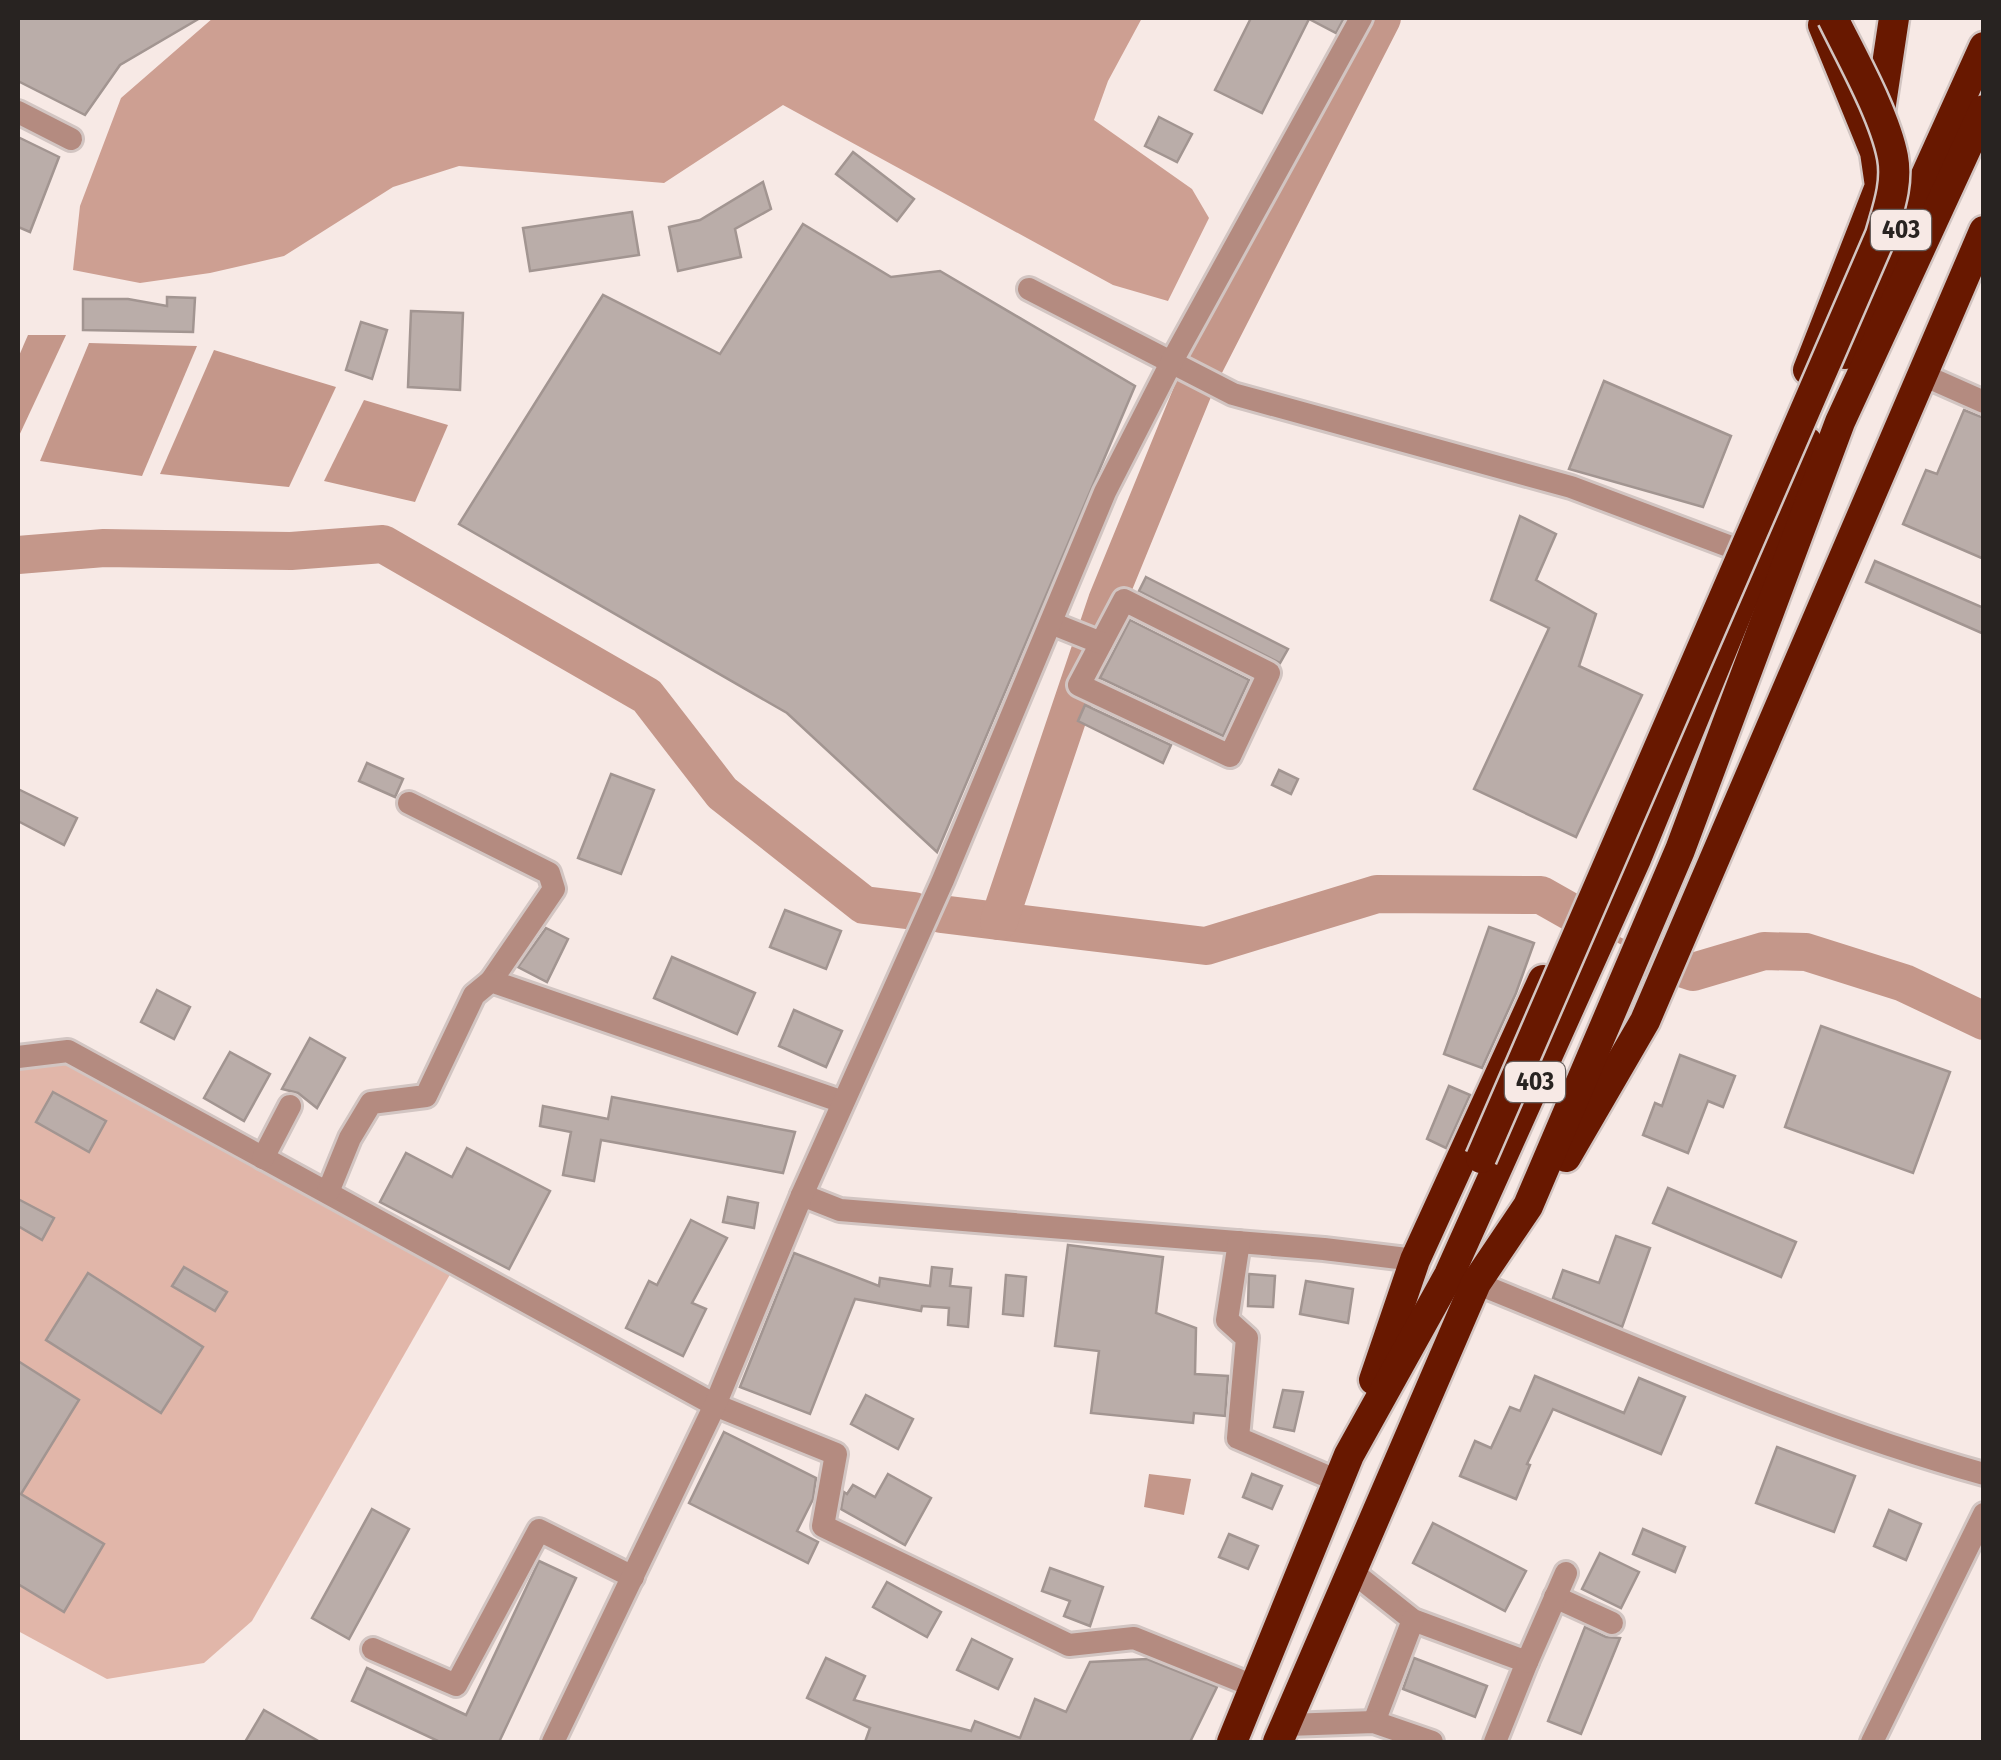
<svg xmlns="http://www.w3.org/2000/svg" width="2001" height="1760" viewBox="0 0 2001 1760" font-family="'Fira Sans Condensed',sans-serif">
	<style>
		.green { fill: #e1b6a9 }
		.forest { fill: #cd9f92 }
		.water { fill: #c4978a }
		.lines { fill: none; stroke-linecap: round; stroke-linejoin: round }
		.stream { stroke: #c4978a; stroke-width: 6 }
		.river { stroke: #c4978a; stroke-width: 38 }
		.building { fill: #baada9; stroke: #a29591; stroke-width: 2.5 }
		.minor-casing { stroke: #d2c5c2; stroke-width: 28 }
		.highway-casing { stroke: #d2c5c2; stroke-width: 35 }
		.minor { stroke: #b48b80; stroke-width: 22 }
		.highway { stroke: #681800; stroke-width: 30 }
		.highway-bridge-casing { stroke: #d2c5c2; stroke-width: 35; stroke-linecap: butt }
		.highway-bridge { stroke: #681800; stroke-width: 30 }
		.labels { text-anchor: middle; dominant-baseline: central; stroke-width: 10; stroke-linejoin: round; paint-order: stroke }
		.shield { fill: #f7e9e5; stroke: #665e5c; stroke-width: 2.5 }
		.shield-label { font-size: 25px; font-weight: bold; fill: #282321 }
	</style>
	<rect width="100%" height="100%" fill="#f7e9e5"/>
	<polygon class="green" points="68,1051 456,1264 252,1621 204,1663 107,1679 18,1631 18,1057"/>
	<polygon class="forest" points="213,18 1142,18 1108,81 1094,120 1192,189 1209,218 1168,301 1113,285 783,105 664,183 459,166 393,187 284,256 210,273 140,283 73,270 80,206 121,98"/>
	<g class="water">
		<polygon points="28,335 66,335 18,438 18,358"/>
		<polygon points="89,343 197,346 142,476 40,461"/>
		<polygon points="214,350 336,387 289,487 160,474"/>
		<polygon points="364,400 448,425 415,502 324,481"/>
		<polygon points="1149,1474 1191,1479 1184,1515 1144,1507"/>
	</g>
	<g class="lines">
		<polyline class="stream" points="1617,939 1627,944"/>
		<g class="river">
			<polyline points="18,555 104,548 291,551 383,544 647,696 722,793 864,905 914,911"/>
			<polyline points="941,914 1206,946 1377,894 1541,895 1594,925"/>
			<polyline points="999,921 1107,601 1199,376 1382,18"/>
			<polyline points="1651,958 1693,972 1764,951 1806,952 1904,983 1984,1021"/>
		</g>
	</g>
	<g class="building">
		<polygon points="18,18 200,18 120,65 85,115 18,81"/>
		<polygon points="1251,18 1344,18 1336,33 1309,19 1262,113 1215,90"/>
		<polygon points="1159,117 1192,134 1177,162 1145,146"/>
		<polygon points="18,137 59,157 30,232 18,227"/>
		<polygon points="853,152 914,199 897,221 836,174"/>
		<polygon points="763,182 771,209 735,229 741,257 678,271 669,227 700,220"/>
		<polygon points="632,212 639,255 530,271 523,228"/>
		<polygon points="803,224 891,277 940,271 1135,386 937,852 787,713 459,524 603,295 720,354"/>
		<polygon points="167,297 195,298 193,332 83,330 83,299 128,299 167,306"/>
		<polygon points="411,311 463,313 460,390 408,387"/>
		<polygon points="361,322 387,330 372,379 346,370"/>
		<polygon points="1604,381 1731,436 1703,507 1569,469"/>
		<polygon points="1964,410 1984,418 1984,559 1903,524 1926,470 1937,474"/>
		<polygon points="1520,516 1556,534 1536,580 1596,614 1579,666 1642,695 1576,837 1474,789 1549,628 1491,600"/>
		<polygon points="1875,561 1984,608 1984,634 1866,582"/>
		<polygon points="1146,577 1288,649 1280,663 1139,591"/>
		<polygon points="1130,620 1249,680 1223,736 1100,678"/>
		<polygon points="1085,705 1171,745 1163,763 1078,721"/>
		<polygon points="367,763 403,779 395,797 359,781"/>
		<polygon points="1279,770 1298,779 1291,794 1272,785"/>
		<polygon points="611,774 654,790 621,874 578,858"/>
		<polygon points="18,789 77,818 64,845 18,821"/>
		<polygon points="785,910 841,931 826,969 770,947"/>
		<polygon points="1489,927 1534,943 1516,993 1482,1068 1444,1054"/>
		<polygon points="546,928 568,939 547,982 518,967"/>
		<polygon points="672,957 755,993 737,1034 654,998"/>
		<polygon points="157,990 190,1007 174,1039 141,1022"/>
		<polygon points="794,1010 842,1031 826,1067 779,1046"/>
		<polygon points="1821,1026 1950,1072 1913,1173 1785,1127"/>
		<polygon points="310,1038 345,1058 317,1108 298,1093 282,1089"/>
		<polygon points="230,1052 270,1074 244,1121 204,1098"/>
		<polygon points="1680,1055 1735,1076 1723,1107 1708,1101 1688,1153 1643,1135 1655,1103 1662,1106"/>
		<polygon points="1449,1086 1470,1095 1446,1148 1427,1139"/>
		<polygon points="53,1092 106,1121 89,1152 36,1122"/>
		<polygon points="612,1097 795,1132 783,1173 601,1140 594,1181 563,1175 571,1132 540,1126 543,1106 608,1119"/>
		<polygon points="467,1148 550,1191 509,1269 380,1202 406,1153 452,1177"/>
		<polygon points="1668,1188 1796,1242 1781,1277 1653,1223"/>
		<polygon points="728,1197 758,1203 754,1228 723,1222"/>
		<polygon points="18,1199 54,1218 42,1240 18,1226"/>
		<polygon points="691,1220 727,1238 692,1303 706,1309 683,1356 626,1328 649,1281 657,1285"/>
		<polygon points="1616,1236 1650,1248 1622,1327 1553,1298 1563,1270 1599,1283"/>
		<polygon points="1068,1245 1163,1257 1156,1313 1196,1328 1195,1374 1228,1376 1225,1416 1194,1413 1193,1423 1091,1413 1099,1351 1055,1346"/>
		<polygon points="794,1253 879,1286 880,1278 930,1286 932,1267 952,1269 950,1286 971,1288 968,1327 948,1325 949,1308 922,1306 921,1311 855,1299 810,1414 740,1387"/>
		<polygon points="184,1267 227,1292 215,1311 172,1286"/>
		<polygon points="88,1273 203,1347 161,1413 46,1340"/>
		<polygon points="1249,1274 1275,1276 1273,1307 1248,1306"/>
		<polygon points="1006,1275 1026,1277 1023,1316 1003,1314"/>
		<polygon points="1306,1281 1353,1289 1348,1323 1300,1314"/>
		<polygon points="18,1361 79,1400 21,1494 104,1544 64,1612 18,1584"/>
		<polygon points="1535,1376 1624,1413 1639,1378 1685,1397 1661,1454 1553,1409 1527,1464 1530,1465 1516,1499 1460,1476 1475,1441 1491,1448 1510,1407 1520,1411"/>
		<polygon points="1283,1390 1303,1392 1294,1431 1274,1427"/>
		<polygon points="866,1395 913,1419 898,1449 851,1424"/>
		<polygon points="724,1432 816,1478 813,1499 797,1531 818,1542 808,1563 689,1503"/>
		<polygon points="1777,1447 1855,1476 1834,1532 1756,1503"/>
		<polygon points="888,1474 931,1498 905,1545 841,1509 844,1492 847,1494 853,1485 875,1497"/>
		<polygon points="1252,1474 1282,1486 1272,1509 1243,1497"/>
		<polygon points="372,1509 409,1529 349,1639 312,1618"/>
		<polygon points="1889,1510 1921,1524 1906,1560 1874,1546"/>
		<polygon points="1433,1523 1526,1571 1505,1611 1413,1563"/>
		<polygon points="1643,1529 1685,1547 1675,1572 1633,1554"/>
		<polygon points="1229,1534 1258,1546 1248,1569 1219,1557"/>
		<polygon points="1600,1553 1639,1572 1621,1608 1582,1589"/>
		<polygon points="539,1561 576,1578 499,1742 440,1742 352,1701 367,1668 466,1715"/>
		<polygon points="1050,1568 1103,1587 1090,1626 1064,1616 1070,1601 1042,1591"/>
		<polygon points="887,1582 941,1612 927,1637 873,1607"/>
		<polygon points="1585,1627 1606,1637 1620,1638 1581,1734 1548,1721"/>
		<polygon points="972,1639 1012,1659 998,1689 957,1670"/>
		<polygon points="826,1658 865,1676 854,1700 971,1731 975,1721 1020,1738 1035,1699 1066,1712 1090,1662 1147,1659 1217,1687 1190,1742 865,1742 870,1728 807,1698"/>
		<polygon points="1414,1658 1487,1686 1475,1717 1403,1689"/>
		<polygon points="264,1710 320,1742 245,1742"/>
	</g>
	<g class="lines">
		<defs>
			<g id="minor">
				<polyline points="18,112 71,139"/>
				<polyline points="1029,289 1233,394 1571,487 1739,550"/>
				<polyline points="1923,375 1984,402"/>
				<polygon points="1124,600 1269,673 1230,756 1079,685"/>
				<polyline points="1051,623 1101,643"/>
				<polyline points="409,803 549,873 554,889 491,981"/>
				<polyline points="18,1057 68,1051 715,1405 836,1454 823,1526 1069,1645 1134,1638 1256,1687"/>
				<polyline points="263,1158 290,1106"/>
				<polyline points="328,1192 350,1138 371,1103 426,1096 474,995 491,981 843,1102"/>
				<polyline points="802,1195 840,1210 1324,1249 1415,1260"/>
				<polyline points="1239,1242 1227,1320 1247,1338 1238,1438 1338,1481"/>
				<path d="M1476 1283C1643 1350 1810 1426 1984 1474"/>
				<polyline points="1350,1570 1413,1620 1527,1662 1495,1742"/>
				<polyline points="1555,1597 1612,1623"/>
				<polyline points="373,1649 456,1685 539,1530 633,1577"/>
				<polyline points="1527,1662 1566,1573"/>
				<polyline points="1374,1722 1413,1620"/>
				<polyline points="1287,1725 1374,1722 1432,1742"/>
				<polyline points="553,1742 715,1405 802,1195 943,880 1105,492 1172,361 1361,18"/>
				<polyline points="1872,1742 1984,1514"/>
			</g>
			<g id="highway">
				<polyline points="1878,124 1894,18"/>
				<polyline points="1845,354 1984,47"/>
				<polyline points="1808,370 1880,186 1875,152 1823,25"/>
				<polyline points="1566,1157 1645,1021 1984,231"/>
				<polyline points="1374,1380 1415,1260 1543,980"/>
				<polyline points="1232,1742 1349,1455 1449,1275 1636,859 1807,442"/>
				<polyline points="1278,1742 1476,1283 1528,1206 1680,850 1840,422 1984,110"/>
			</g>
		</defs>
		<use href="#minor" class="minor-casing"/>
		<use href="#highway" class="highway-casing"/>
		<use href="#minor" class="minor"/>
		<use href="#highway" class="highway"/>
		<defs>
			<path id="highway-bridge" d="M1481 1158 1881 235C1888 210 1898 184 1893 157 1885 115 1852 57 1833 18"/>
		</defs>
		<use href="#highway-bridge" class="highway-bridge-casing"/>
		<use href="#highway-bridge" class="highway-bridge"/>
	</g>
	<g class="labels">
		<g class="shield">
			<rect x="1871" y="210" width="60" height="40" rx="8"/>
			<rect x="1505" y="1062" width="60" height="40" rx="8"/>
		</g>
		<g class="shield-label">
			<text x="1901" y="230">403</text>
			<text x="1535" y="1082">403</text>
		</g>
	</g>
	<rect width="2001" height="1760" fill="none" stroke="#282321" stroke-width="40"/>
</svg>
